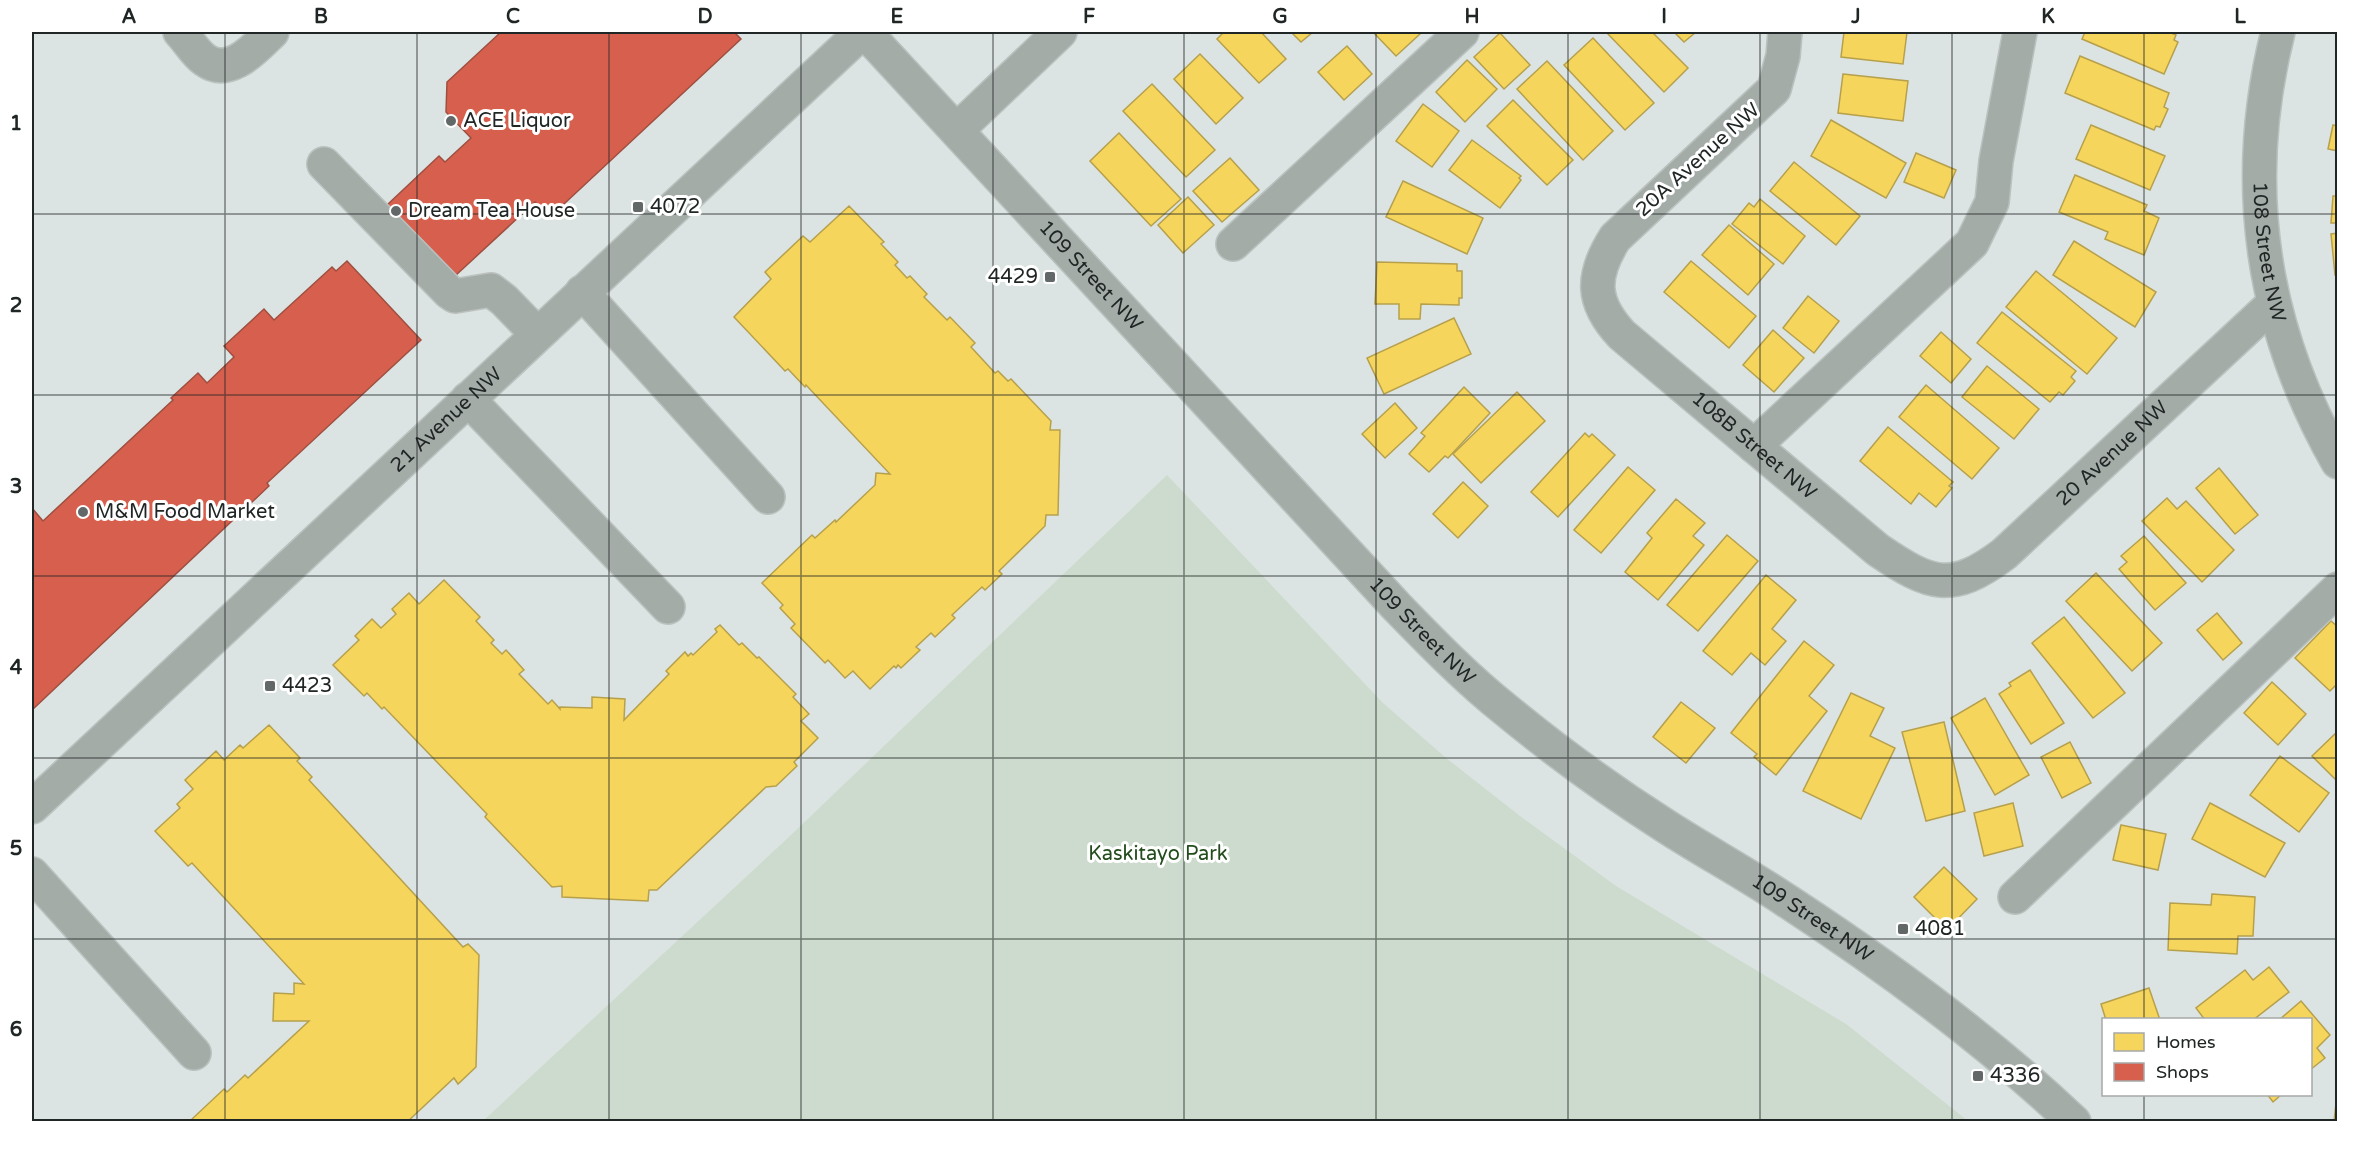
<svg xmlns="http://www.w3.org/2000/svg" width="2369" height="1153" viewBox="0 0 2369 1153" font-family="'Varela Round',sans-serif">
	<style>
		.green { fill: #ccdbcd }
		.homes { fill: #f6d55c; stroke: #b6a04c; stroke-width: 1.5 }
		.shops { fill: #d6604d; stroke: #9f4f41; stroke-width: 1.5 }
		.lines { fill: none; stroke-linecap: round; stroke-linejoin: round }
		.minor-casing { stroke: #bac1bf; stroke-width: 36 }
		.minor { stroke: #a4aca8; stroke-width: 33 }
		.grid { fill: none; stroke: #202625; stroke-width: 1.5; stroke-opacity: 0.55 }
		.poi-dot { fill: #616867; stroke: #fff; stroke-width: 2 }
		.labels { text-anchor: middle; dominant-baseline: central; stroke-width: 6; stroke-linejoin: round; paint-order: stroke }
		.poi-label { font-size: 20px; fill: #202625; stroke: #fff; text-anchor: start }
		.street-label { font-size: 20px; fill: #202625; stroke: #fff }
		.park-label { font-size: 20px; fill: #234d1d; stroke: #fff }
		.neatline { fill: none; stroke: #202625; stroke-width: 2 }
		.grid-label { font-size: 20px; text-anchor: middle; font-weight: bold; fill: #202625 }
	</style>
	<rect width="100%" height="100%" fill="#dbe4e2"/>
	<polygon class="green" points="1167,475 1383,703 1446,758 1520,816 1616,886 1846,1024 1968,1121 483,1121 790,836"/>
	<g class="homes">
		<polygon points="1224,32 1261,32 1286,59 1259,83 1217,39"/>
		<polygon points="1291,32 1313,32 1301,42"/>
		<polygon points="1373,32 1418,32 1420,34 1396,56"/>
		<polygon points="1609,32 1652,32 1688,68 1664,92 1607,33"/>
		<polygon points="1674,32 1696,32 1684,42"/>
		<polygon points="1844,32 1907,32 1903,64 1841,57"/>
		<polygon points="2085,32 2169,32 2176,35 2174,40 2178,42 2164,74 2082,39"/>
		<polygon points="1500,33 1530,65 1504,89 1474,57"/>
		<polygon points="1593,38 1654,103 1625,130 1564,65"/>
		<polygon points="1347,46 1372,74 1344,100 1318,72"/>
		<polygon points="1200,54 1243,98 1216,124 1174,79"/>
		<polygon points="2080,56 2169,93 2164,107 2168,109 2160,127 2156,126 2154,130 2065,93"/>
		<polygon points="1467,60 1497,89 1465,122 1436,92"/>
		<polygon points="1547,61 1613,131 1583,160 1517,89"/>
		<polygon points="1843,74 1908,81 1903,121 1838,113"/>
		<polygon points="1152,84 1215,150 1186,177 1123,111"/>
		<polygon points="1513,100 1573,160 1547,185 1487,126"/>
		<polygon points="1423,104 1459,131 1432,167 1396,141"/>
		<polygon points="1831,120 1906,163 1886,198 1811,156"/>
		<polygon points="2091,125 2165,156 2150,190 2076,159"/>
		<polygon points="2333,125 2338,126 2338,151 2328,149"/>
		<polygon points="1119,133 1181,199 1151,226 1090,161"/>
		<polygon points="1472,140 1521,176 1519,178 1521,180 1500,208 1449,170"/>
		<polygon points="1916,153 1956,170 1944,198 1904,182"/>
		<polygon points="1230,158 1259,190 1222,222 1193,191"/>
		<polygon points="1794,162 1860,216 1836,245 1770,191"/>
		<polygon points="2075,175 2147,205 2144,211 2159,218 2144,255 2105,239 2108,232 2059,212"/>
		<polygon points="1403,181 1483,218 1467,254 1386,217"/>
		<polygon points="2333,196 2338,196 2338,223 2331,223"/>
		<polygon points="1188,197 1214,225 1183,253 1158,225"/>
		<polygon points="1760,199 1805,236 1783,264 1732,224 1749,203 1754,207"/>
		<polygon points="849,206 884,242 881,244 898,262 895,265 907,278 910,276 927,294 924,297 947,320 950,317 975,343 971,347 995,373 998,371 1008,381 1011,379 1051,421 1050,430 1060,430 1058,515 1046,515 1045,526 999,571 1002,574 985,590 982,587 952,615 955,618 935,637 931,633 916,647 920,650 901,668 898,665 896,668 894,666 870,689 853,671 845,678 828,660 825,663 791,628 795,624 780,608 783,605 762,583 812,535 815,538 835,520 836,522 875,485 876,473 890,474 806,385 805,387 788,369 785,371 734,317 771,279 765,272 803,236 810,242"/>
		<polygon points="1729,225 1774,264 1748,295 1702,255"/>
		<polygon points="2338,233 2338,275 2335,275 2331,234"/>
		<polygon points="2074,241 2156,292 2135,327 2053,275"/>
		<polygon points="1691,261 1756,316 1729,348 1664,292"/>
		<polygon points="1377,262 1457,264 1457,271 1462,271 1462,298 1459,298 1459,305 1421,304 1420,319 1399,319 1399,304 1375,304"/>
		<polygon points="2036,271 2117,338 2087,374 2006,307"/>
		<polygon points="1808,296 1839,321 1814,353 1783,328"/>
		<polygon points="2002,312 2076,371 2071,377 2075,381 2063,395 2059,392 2050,402 1977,343"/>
		<polygon points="1454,318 1471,354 1384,394 1367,358"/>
		<polygon points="1773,330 1804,358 1774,392 1743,365"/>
		<polygon points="1941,332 1971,359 1951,383 1920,356"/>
		<polygon points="1987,366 2039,409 2014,439 1962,397"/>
		<polygon points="1926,385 1999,448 1972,479 1899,417"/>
		<polygon points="1464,387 1490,413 1448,458 1445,456 1429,472 1409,454 1425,436 1421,433"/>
		<polygon points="1517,392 1545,421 1481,483 1453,454"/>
		<polygon points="1395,403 1417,428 1385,458 1362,434"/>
		<polygon points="1888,427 1953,482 1949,486 1952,488 1936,507 1919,493 1911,504 1860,461"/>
		<polygon points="1585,433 1589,437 1592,434 1615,455 1558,517 1531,492"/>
		<polygon points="1628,467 1655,490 1601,553 1574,530"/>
		<polygon points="2219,468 2258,515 2235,534 2196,488"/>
		<polygon points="1463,482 1488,506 1458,538 1433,514"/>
		<polygon points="2167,498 2177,509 2186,501 2234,550 2202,582 2142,521"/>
		<polygon points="1676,499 1705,523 1693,536 1704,545 1658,600 1625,572 1652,538 1647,533"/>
		<polygon points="1727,535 1758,561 1698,631 1667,605"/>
		<polygon points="2144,536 2186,583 2155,610 2119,569 2127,562 2121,556"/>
		<polygon points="2096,573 2162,643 2132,671 2066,601"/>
		<polygon points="1766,575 1796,600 1772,629 1786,641 1765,665 1751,653 1732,675 1703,651"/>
		<polygon points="444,580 480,617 476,621 494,640 491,643 502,654 506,650 524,670 519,674 548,704 552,700 560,709 560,707 592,708 592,697 625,699 624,720 669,674 666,671 685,652 688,656 691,653 693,655 717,632 715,629 720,625 739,645 742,643 757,658 759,657 796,694 793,697 809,714 801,721 818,738 794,762 797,766 776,786 766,787 657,890 649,890 648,901 562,897 562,886 552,887 485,817 487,814 384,707 382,709 367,693 364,696 333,665 359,640 355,636 372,619 381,628 396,614 392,609 409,593 419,604"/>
		<polygon points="2217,613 2242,643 2223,660 2197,630"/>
		<polygon points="2064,617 2125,693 2093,718 2032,643"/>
		<polygon points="2331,621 2338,627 2338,683 2330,691 2295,658"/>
		<polygon points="1804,641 1834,665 1809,696 1827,711 1776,775 1754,757 1757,754 1731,733"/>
		<polygon points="2030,670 2064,723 2031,744 1999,694 2011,686 2009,683"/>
		<polygon points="2272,682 2306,714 2278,745 2244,713"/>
		<polygon points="1851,693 1884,708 1870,736 1895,748 1861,819 1803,791"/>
		<polygon points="1985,698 2029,775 1995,795 1951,718"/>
		<polygon points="1681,702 1715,728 1686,763 1653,737"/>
		<polygon points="1944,722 1965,811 1926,821 1902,732"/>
		<polygon points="269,725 300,758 297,761 312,777 309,780 463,947 468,944 479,955 476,1067 458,1084 454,1078 407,1122 194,1122 192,1119 224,1089 227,1092 245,1075 248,1078 309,1021 273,1021 274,993 294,994 294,983 304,984 192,863 188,866 155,831 180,808 177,804 193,789 185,780 216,751 224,760 240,745 243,748"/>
		<polygon points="2338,731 2338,782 2312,756"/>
		<polygon points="2070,742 2091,783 2062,798 2041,757"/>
		<polygon points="2280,756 2329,793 2299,832 2250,795"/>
		<polygon points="2013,803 2023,846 1984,856 1974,813"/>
		<polygon points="2210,803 2285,843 2265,877 2192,839"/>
		<polygon points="2121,825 2166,834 2158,870 2113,860"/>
		<polygon points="1944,867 1977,899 1947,930 1914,897"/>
		<polygon points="2212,894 2255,897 2253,936 2238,936 2237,954 2168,950 2170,903 2211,905"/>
		<polygon points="2269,967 2289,992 2253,1020 2205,1020 2196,1008 2245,970 2253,980"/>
		<polygon points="2149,988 2160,1020 2106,1020 2101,1004"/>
		<polygon points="2301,1001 2330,1035 2317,1048 2325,1058 2310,1070 2310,1020 2279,1020"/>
		<polygon points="2338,1084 2338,1122 2334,1122"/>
		<polygon points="2267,1094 2282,1094 2273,1102"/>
	</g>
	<g class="shops">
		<polygon points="501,32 734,32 741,39 550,217 535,202 455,276 387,205 439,156 445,162 471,138 446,112 447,82"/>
		<polygon points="347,261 421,340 267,483 269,486 32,710 32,508 43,521 173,400 171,398 198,373 207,383 234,357 224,346 264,309 274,320 332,267 336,271"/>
	</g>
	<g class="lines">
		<defs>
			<g id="minor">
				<path d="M180 32C188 40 195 53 205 60 230 78 256 47 272 32"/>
				<path id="s1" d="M865 32 1397 607C1432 643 1467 679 1506 710 1556 751 1609 790 1664 825 1704 851 1747 874 1787 901 1888 967 1986 1039 2074 1122"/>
				<path id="s2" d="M1785 32 1783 56 1774 89 1615 238C1591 276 1591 302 1622 335L1878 550C1930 585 1951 594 2004 554L2273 304"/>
				<path id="s3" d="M2278 32C2240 182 2261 327 2338 462"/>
				<polyline points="957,130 1060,32"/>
				<polyline points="324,164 449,292 455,296 491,290 504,300 537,334"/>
				<polyline points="1233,244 1462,32"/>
				<polyline points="582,292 768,497"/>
				<polyline points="468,399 668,607"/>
				<polyline points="1754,446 1972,243 1992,202 1996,161 2020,32"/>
				<path id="s4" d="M32 807 862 32"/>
				<polyline points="32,874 194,1053"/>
				<polyline points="2015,897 2338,589"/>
			</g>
		</defs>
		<use href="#minor" class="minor-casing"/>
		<use href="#minor" class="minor"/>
	</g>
	<path class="grid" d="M225 32V1122M417 32V1122M609 32V1122M801 32V1122M993 32V1122M1184 32V1122M1376 32V1122M1568 32V1122M1760 32V1122M1952 32V1122M2144 32V1020M32 214H2338M32 395H2338M32 576H2338M32 758H2338M32 939H2338M2144 1094V1122"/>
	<g class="poi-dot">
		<circle cx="451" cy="121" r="6"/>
		<rect x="632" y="201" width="12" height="12" rx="3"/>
		<circle cx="396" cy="211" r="6"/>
		<rect x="1044" y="271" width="12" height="12" rx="3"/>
		<circle cx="83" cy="512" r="6"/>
		<rect x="264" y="680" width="12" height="12" rx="3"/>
		<rect x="1897" y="923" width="12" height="12" rx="3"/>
		<rect x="1972" y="1070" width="12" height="12" rx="3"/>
	</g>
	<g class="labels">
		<g class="poi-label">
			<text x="463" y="121">ACE Liquor</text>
			<text x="650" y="207">4072</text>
			<text x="408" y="211">Dream Tea House</text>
			<text x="1038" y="277" text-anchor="end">4429</text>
			<text x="95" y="512">M&amp;M Food Market</text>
			<text x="282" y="686">4423</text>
			<text x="1915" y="929">4081</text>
			<text x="1990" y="1076">4336</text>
		</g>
		<g class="street-label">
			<text transform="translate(1698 160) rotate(-42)">20A Avenue NW</text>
			<text stroke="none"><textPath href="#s3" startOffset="222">108 Street NW</textPath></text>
			<text stroke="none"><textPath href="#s1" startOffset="332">109 Street NW</textPath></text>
			<text stroke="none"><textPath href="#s4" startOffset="567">21 Avenue NW</textPath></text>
			<text stroke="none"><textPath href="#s2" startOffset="556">108B Street NW</textPath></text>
			<text stroke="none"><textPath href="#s2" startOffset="1006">20 Avenue NW</textPath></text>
			<text stroke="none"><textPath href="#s1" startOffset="818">109 Street NW</textPath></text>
			<text stroke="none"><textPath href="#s1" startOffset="1304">109 Street NW</textPath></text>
		</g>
		<g class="park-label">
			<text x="1158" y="854">Kaskitayo Park</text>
		</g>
	</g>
	<rect width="2369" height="1153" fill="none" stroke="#ffffff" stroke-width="66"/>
	<rect x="2102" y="1018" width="210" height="78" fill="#ffffff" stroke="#a6a8a8" stroke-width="1.5"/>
	<rect x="2114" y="1033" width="30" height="18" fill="#f6d55c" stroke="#a6a8a8" stroke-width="1.5"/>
	<text x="2156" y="1048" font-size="18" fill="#202625">Homes</text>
	<rect x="2114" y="1063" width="30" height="18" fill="#d6604d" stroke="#a6a8a8" stroke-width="1.5"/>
	<text x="2156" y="1078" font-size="18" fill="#202625">Shops</text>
	<rect x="33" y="33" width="2303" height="1087" class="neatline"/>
	<g class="grid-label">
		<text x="129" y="23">A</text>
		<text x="321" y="23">B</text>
		<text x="513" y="23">C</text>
		<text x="705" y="23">D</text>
		<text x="897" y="23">E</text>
		<text x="1089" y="23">F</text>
		<text x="1280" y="23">G</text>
		<text x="1472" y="23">H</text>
		<text x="1664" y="23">I</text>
		<text x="1856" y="23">J</text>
		<text x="2048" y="23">K</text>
		<text x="2240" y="23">L</text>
		<text x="16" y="130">1</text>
		<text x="16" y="312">2</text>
		<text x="16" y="493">3</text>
		<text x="16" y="674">4</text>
		<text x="16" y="855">5</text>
		<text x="16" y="1036">6</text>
	</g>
</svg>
